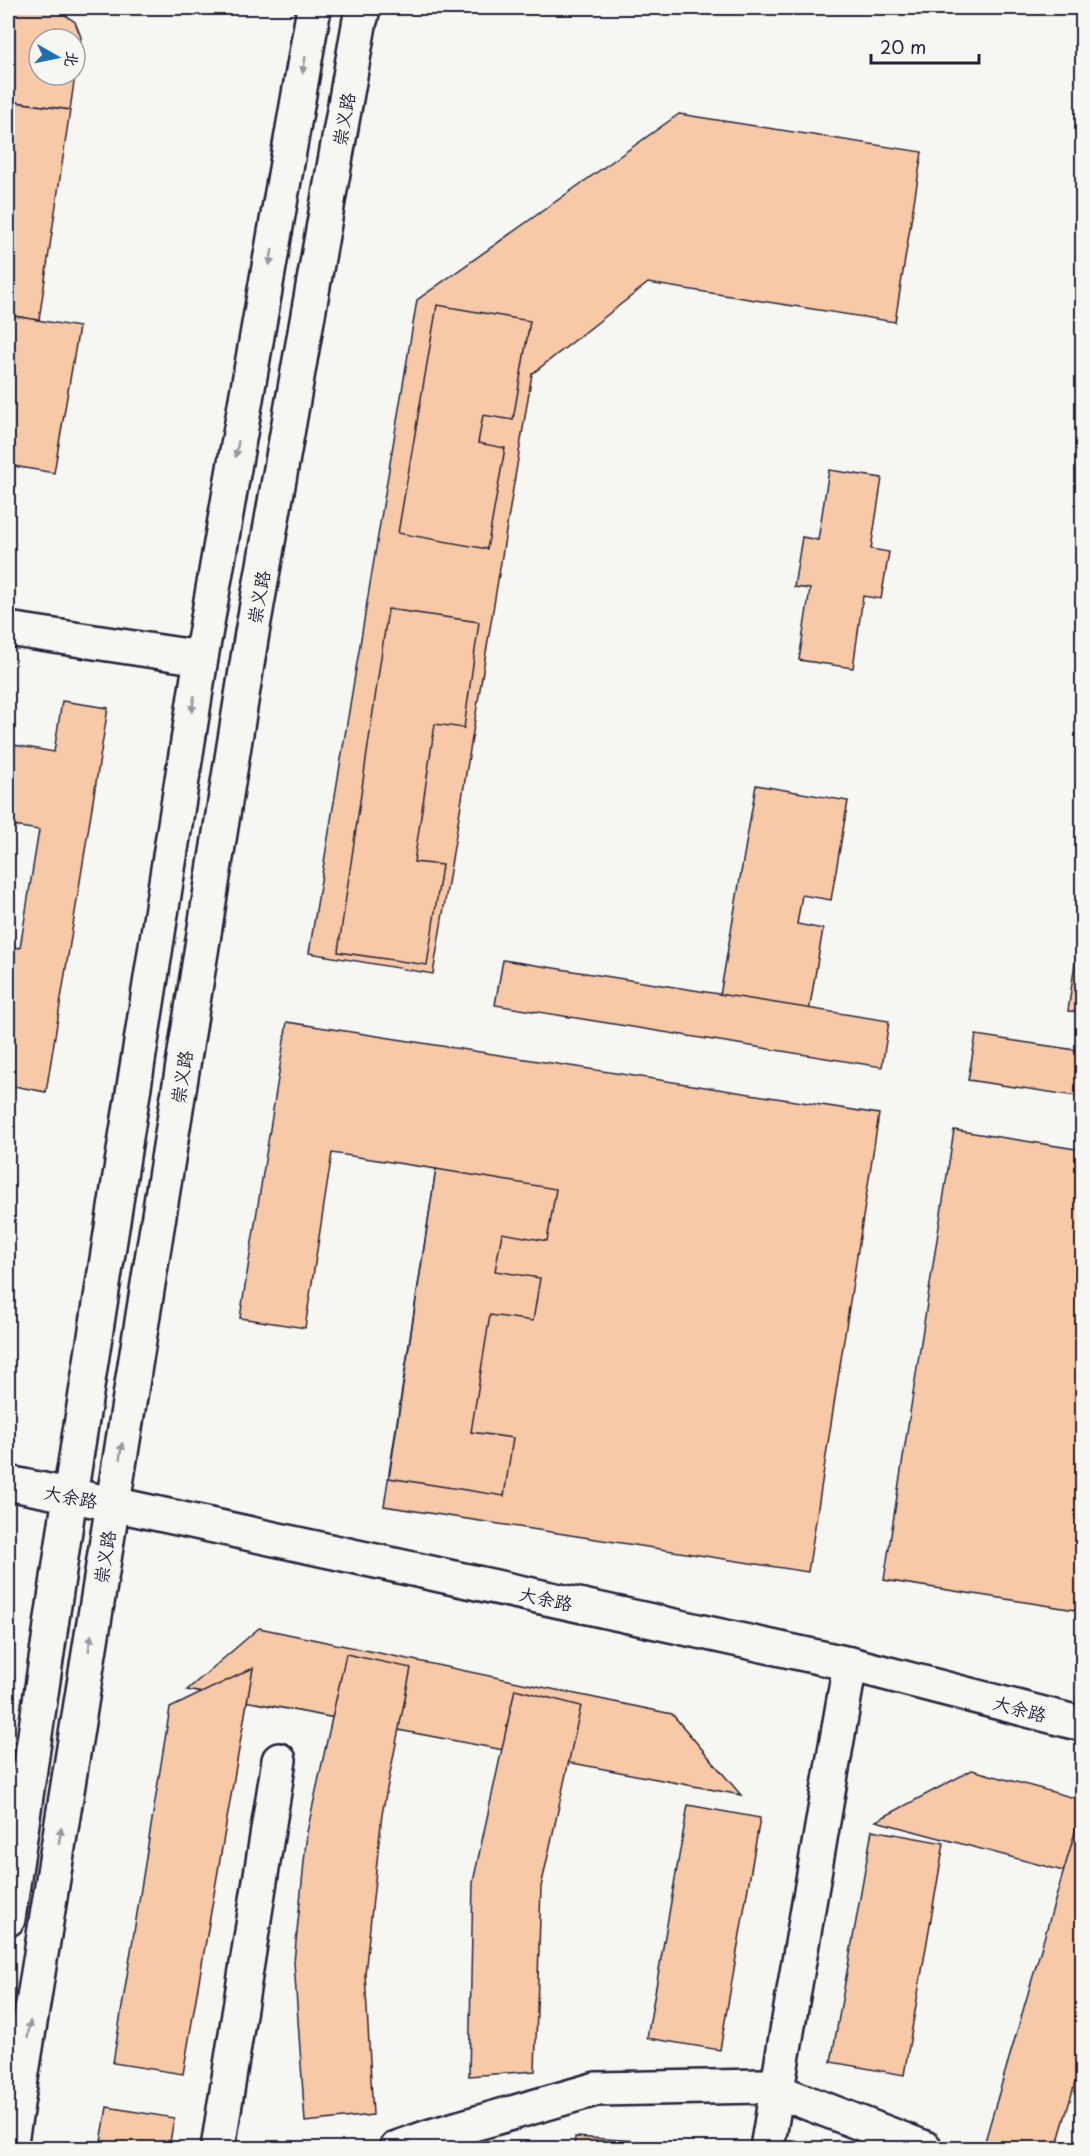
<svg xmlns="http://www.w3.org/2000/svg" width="1090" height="2156" viewBox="0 0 1090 2156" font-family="'Playpen Sans','LXGW WenKai TC',sans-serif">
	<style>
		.building { fill: #f8c9a7; stroke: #22223b; stroke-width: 1.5 }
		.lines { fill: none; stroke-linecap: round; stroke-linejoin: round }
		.minor-casing { stroke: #22223b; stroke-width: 38 }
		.major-casing { stroke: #22223b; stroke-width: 38 }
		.highway-casing { stroke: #22223b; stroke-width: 38 }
		.minor { stroke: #f6f6f2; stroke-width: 33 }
		.major { stroke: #f6f6f2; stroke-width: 33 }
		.highway { stroke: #f6f6f2; stroke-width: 33 }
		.oneway { fill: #9797a0 }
		.labels { text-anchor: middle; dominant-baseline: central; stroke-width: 4.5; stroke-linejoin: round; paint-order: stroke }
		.street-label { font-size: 18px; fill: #22223b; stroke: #f6f6f2 }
	</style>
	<rect width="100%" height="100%" fill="#f6f6f2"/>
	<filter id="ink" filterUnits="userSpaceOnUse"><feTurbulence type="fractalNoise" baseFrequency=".0167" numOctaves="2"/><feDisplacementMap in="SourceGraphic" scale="12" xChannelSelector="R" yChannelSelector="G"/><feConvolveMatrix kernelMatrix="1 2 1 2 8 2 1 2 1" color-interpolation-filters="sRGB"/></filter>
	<g filter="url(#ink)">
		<g class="building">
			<polygon points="8,8 32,8 61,12 75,22 81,37 75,73 75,39 39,39 39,75 75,75 70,110 8,101"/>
			<polygon points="8,101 70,110 39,320 8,315"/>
			<polygon points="679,114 922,152 895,322 648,283 532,374 433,974 309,953 417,300"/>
			<polygon points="437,305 530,321 513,420 483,415 478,443 505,448 487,549 398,533"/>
			<polygon points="8,315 79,327 54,473 8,465"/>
			<polygon points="829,470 882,478 871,549 889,552 881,599 863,596 853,668 799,660 810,589 794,587 802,537 818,540"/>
			<polygon points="388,609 479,622 464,728 435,724 414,862 442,865 427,965 338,952"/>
			<polygon points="62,701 108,708 46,1092 8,1085 8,946 20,948 39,830 8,825 8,744 54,752"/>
			<polygon points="756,785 848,801 831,900 802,895 797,924 823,929 806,1029 717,1013"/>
			<polygon points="1081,922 1082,922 1082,1012 1068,1011"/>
			<polygon points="503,960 889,1021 882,1067 495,1005"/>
			<polygon points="287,1022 879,1114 808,1572 384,1506 436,1169 332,1153 305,1328 240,1318"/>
			<polygon points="976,1035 1082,1051 1082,1097 968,1080"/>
			<polygon points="954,1130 1082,1150 1082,1611 884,1580"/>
			<polygon points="436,1169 556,1189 547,1241 502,1233 495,1271 540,1278 533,1321 490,1315 471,1432 513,1438 504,1496 389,1478"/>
			<polygon points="259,1628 672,1714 741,1795 187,1690"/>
			<polygon points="346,1654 411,1668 382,1814 365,1974 373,2115 305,2122 294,1962 307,1832"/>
			<polygon points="253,1668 183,2074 113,2063 170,1708"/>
			<polygon points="515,1689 581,1706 541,1887 535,2071 469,2076 473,1882"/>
			<polygon points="972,1770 1082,1800 1082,1876 876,1821"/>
			<polygon points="688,1805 760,1818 720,2050 647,2038"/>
			<polygon points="1082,1808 1082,2059 1056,2148 983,2148"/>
			<polygon points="872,1830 944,1843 904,2075 831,2062"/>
			<polygon points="107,2107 174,2118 169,2148 100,2148"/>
			<polygon points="575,2137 652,2142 651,2148 574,2148"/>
		</g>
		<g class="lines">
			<defs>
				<g id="minor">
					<polyline points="8,629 201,658"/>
					<polyline points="8,1483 113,1504 850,1664 1082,1724"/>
					<polyline points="218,2148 279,1760"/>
					<polyline points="397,2148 431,2136 596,2089 764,2086 925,2148"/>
					<polyline points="767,2148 850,1664"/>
				</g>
				<g id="major">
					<polyline points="8,1919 70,1496 201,658 314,8"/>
					<polyline points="10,2148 252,633 362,8"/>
				</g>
				<polyline id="highway" points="361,18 363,8"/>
			</defs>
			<use href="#minor" class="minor-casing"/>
			<use href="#major" class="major-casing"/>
			<use href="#highway" class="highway-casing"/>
			<use href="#minor" class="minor"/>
			<use href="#major" class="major"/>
			<use href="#highway" class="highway"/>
		</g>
		<defs><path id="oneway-solid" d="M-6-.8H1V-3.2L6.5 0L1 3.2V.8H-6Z" transform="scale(1.5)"/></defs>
		<g class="oneway">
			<use href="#oneway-solid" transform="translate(304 65) rotate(100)"/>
			<use href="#oneway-solid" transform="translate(271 257) rotate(100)"/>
			<use href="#oneway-solid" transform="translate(237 449) rotate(100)"/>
			<use href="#oneway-solid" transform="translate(193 704) rotate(99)"/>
			<use href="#oneway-solid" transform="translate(121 1451) rotate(-81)"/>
			<use href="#oneway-solid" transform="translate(90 1643) rotate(-81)"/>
			<use href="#oneway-solid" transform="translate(60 1836) rotate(-81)"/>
			<use href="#oneway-solid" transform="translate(29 2029) rotate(-81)"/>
		</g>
	</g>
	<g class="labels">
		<g class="street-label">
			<text transform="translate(343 119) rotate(-80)">崇义路</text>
			<text transform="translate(258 597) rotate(-80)">崇义路</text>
			<text transform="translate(181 1077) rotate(-81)">崇义路</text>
			<text transform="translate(71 1496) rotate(11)">大余路</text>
			<text transform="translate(104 1557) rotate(-81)">崇义路</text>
			<text transform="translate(546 1598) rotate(12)">大余路</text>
			<text transform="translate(1020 1708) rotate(15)">大余路</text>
		</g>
	</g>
	<rect width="1090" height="2156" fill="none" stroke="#f6f6f2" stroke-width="30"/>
	<rect x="15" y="15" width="1060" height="2126" fill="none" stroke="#22223b" stroke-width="2" filter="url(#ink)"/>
	<g transform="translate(57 57) rotate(99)"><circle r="28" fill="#f6f6f2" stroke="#a1a1a9" stroke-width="1.5"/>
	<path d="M0-4.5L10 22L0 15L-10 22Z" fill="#1f6fb2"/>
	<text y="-9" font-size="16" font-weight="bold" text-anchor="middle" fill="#22223b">北</text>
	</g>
	<path d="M871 54v9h108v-9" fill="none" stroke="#22223b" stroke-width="3"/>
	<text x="880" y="54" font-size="18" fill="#22223b" stroke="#f6f6f2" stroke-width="4.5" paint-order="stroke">20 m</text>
</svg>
